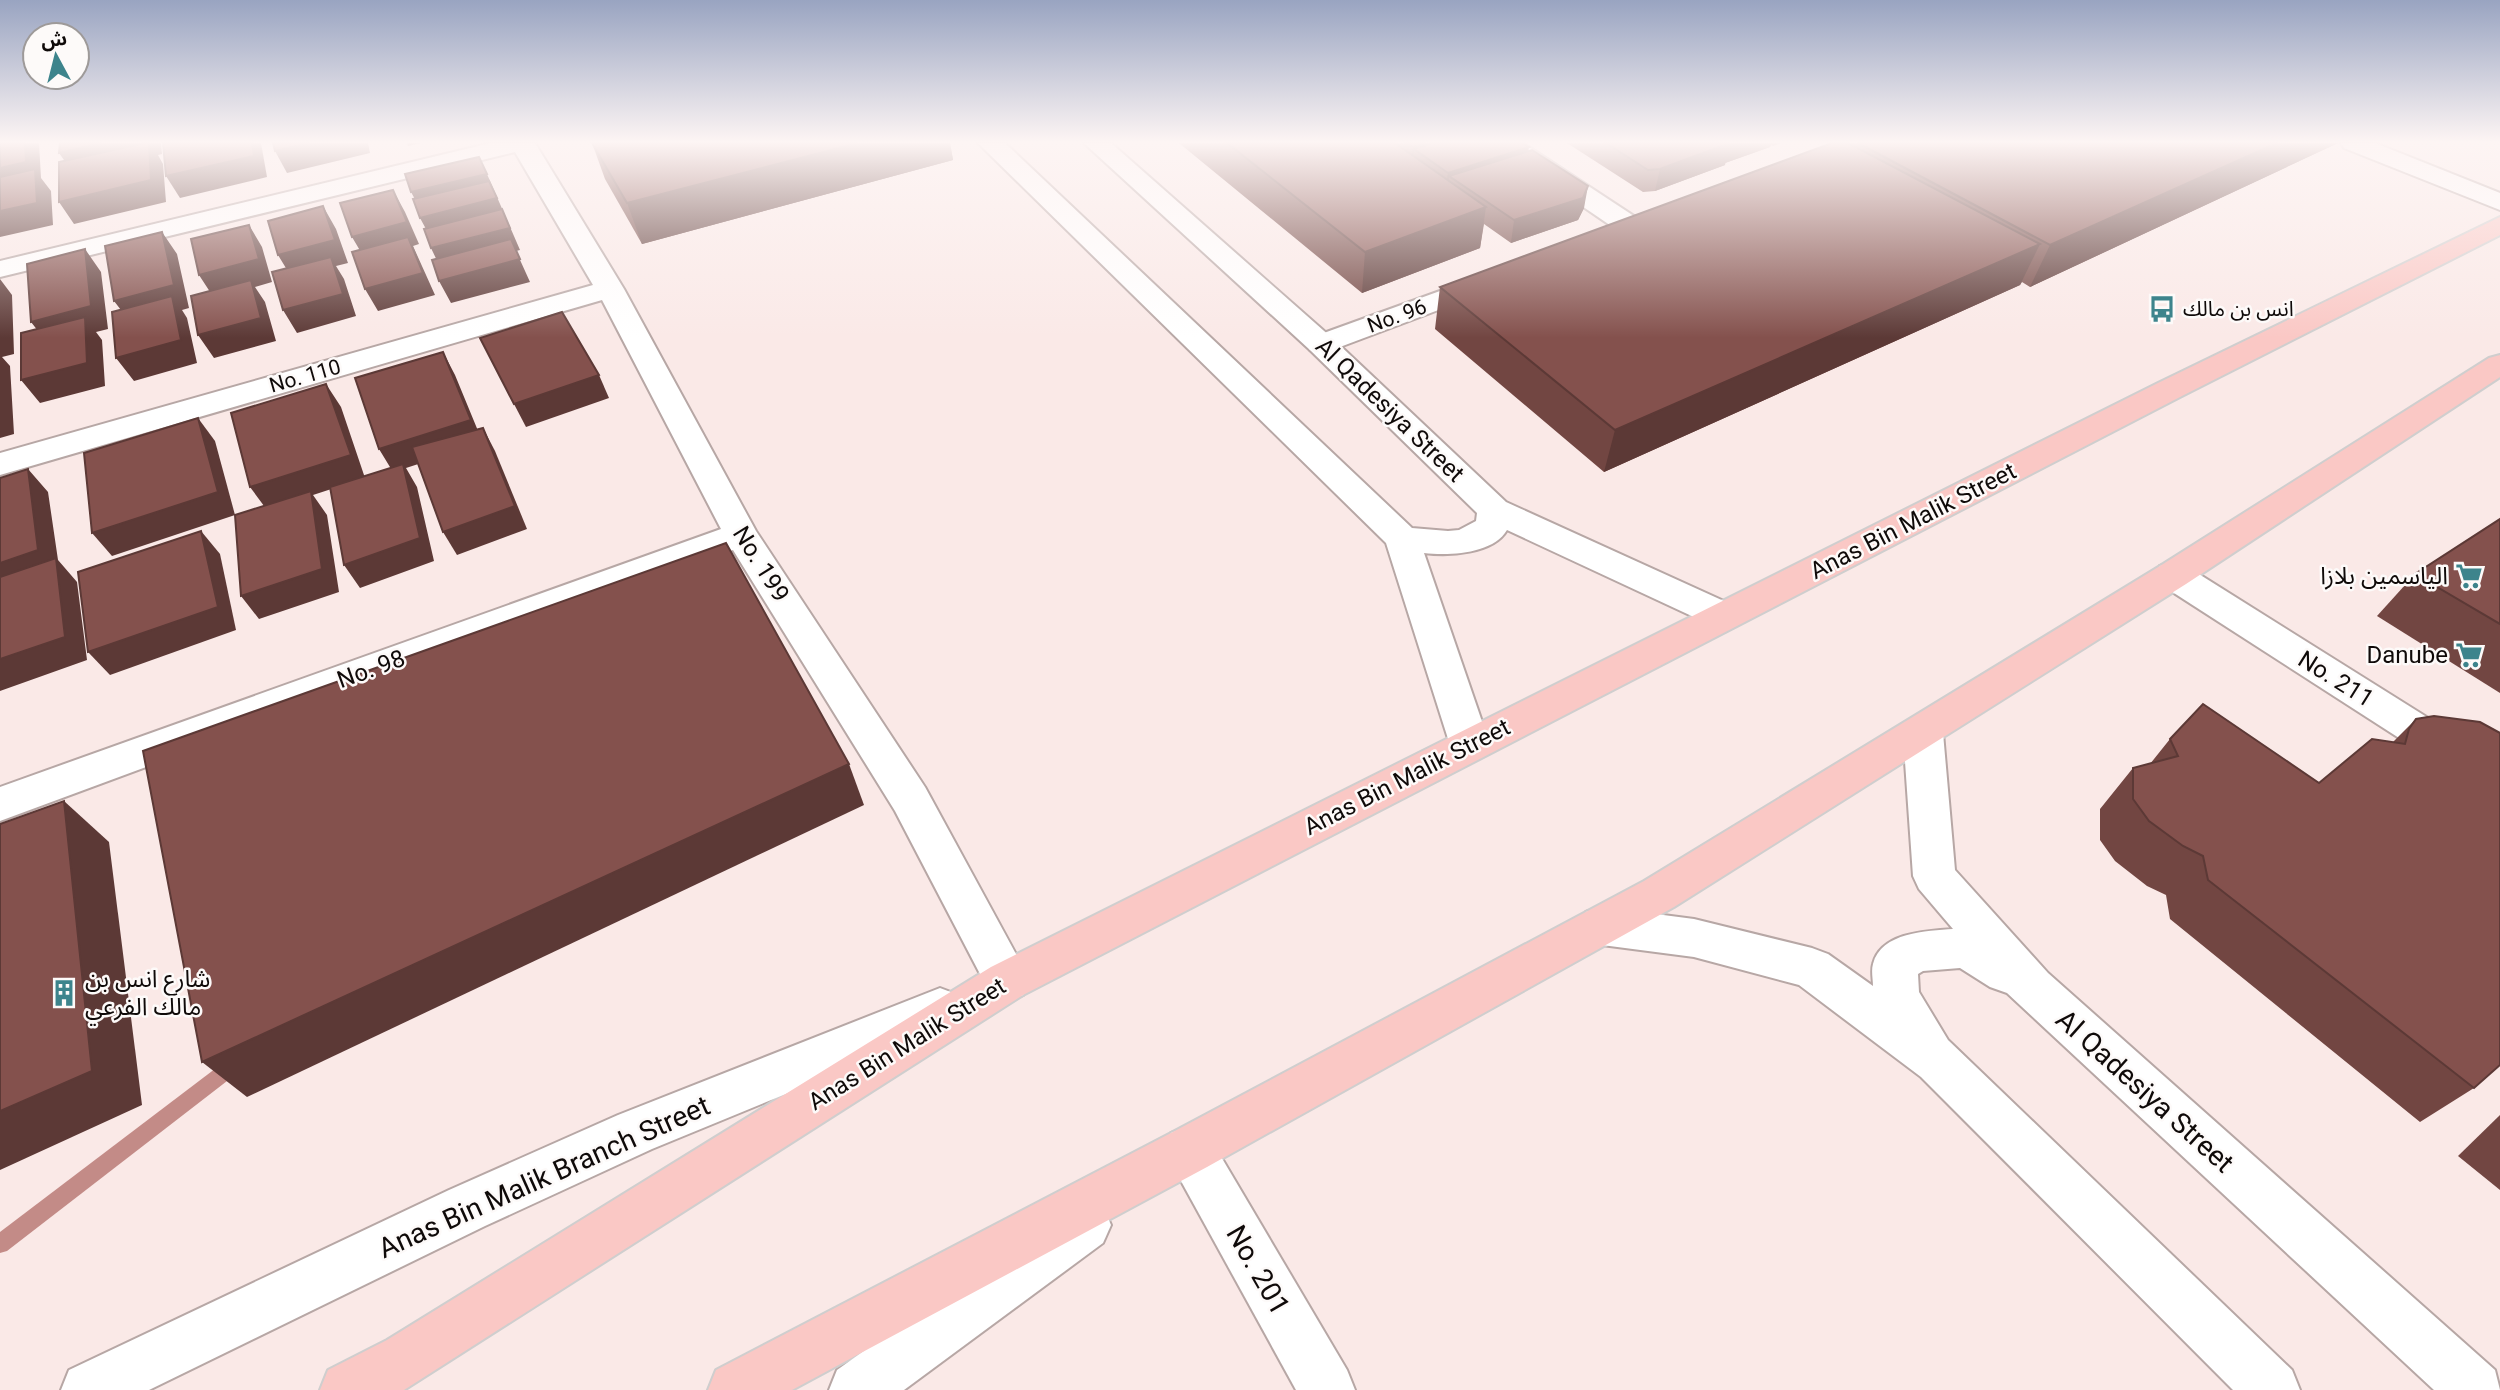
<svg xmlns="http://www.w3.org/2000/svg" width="2500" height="1390" viewBox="0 0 2500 1390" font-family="Roboto,'Noto Sans Arabic',sans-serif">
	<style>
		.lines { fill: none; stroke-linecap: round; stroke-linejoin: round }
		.stream { fill: #c38b87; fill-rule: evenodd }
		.minor-casing { stroke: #b7a7a5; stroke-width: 4 }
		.tertiary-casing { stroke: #b7a7a5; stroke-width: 4 }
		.primary-casing { stroke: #cfcece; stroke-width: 4 }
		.minor { fill: #fff; fill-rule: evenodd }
		.tertiary { fill: #fff; fill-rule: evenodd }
		.primary { fill: #fac8c5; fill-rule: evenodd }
		.wall { fill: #724642 }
		.shaded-wall { fill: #5c3936 }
		.building { fill: #84514d; stroke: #5c3936; stroke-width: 2 }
		.labels { text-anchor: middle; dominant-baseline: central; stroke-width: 5; stroke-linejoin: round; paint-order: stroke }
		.far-poi-label { font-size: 21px; fill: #0f0a09; stroke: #fdfaf9; text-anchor: start }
		.far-street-label { font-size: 21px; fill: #0f0a09; stroke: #fdfaf9 }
		.street-label { font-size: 24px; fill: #0f0a09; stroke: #fdfaf9 }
		.poi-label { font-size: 24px; fill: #0f0a09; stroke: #fdfaf9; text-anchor: end }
		.near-street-label { font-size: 28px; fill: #0f0a09; stroke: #fdfaf9 }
	</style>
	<rect width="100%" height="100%" fill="#fae9e7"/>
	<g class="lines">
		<polygon class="stream" points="234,1057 240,1059 243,1065 240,1071 7,1251 0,1253 0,1232 228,1059"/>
		<defs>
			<g id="minor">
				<polygon points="491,143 535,143 624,289 756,531 925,787 1023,967 1030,981 1023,995 1007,1001 991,995 895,811 733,550 0,821 0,787 721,529 602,300 0,475 0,453 593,285 515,152 0,277 0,261"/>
				<polygon points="1494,143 1523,143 1643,222 1646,228 1643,234 1633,236 1623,234 1497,148"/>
				<polygon points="2341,143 2375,143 2500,193 2500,210 2344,148"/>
				<polygon points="1487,274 1497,276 1501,282 1497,288 1332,350 1321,353 1310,350 1306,344 1310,338"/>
				<polygon points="2173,563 2186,566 2500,763 2500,799 2486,794 2160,584 2155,575 2160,566"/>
				<polygon points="1189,1126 1207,1133 1347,1370 1355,1390 1296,1390 1164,1150 1171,1133"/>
			</g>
			<g id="tertiary">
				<path d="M978 143H1005L1412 528 1448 531 1459 530 1476 521 1477 513 1310 350 1084 143H1111L1332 338 1506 502 1737 607 1742 616 1737 625 1724 629 1711 625 1507 530C1493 554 1449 556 1424 553L1490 745 1484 756 1470 760 1456 756 1450 745 1386 543Z"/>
				<path d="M1923 718 1937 722 1943 733 1955 870 2048 973 2495 1370 2500 1390H2434L2007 993 1990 987 1960 968 1923 971 1918 974 1919 992 1948 1040 2292 1370 2300 1390H2233L1921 1077 1799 985 1694 957 1602 945 1586 940 1580 926 1586 912 1602 907 1694 919 1812 948 1828 954 1873 986C1873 979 1871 971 1873 964 1881 932 1927 931 1953 929L1919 889 1913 876 1903 733 1909 722Z"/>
				<polygon points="940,988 956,994 963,1009 956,1024 652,1149 485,1226 149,1390 61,1390 69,1370 449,1190 618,1115"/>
				<polygon points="1085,1199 1103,1207 1111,1225 1103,1243 904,1390 829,1390 837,1370 1067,1207"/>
			</g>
			<g id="primary">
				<polygon points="2500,217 2500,235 2180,397 1023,995 404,1390 320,1390 328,1370 387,1340 991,967 2158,383"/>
				<polygon points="2500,355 2500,377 2186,584 1674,907 1207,1167 792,1390 708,1390 716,1370 1171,1133 1644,881 2160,566 2489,358"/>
			</g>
		</defs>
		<use href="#minor" class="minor-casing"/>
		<use href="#tertiary" class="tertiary-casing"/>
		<use href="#primary" class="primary-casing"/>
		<use href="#minor" class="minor"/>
		<use href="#tertiary" class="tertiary"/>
		<use href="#primary" class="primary"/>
	</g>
	<g class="wall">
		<polygon points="592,143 950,143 953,160 642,244 605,179"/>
		<polygon points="1179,143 1523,143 1528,151 1584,208 1578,220 1511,243 1484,224 1480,248 1362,293"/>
		<polygon points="1567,143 1781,143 1773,146 1771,145 1770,147 1725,163 1725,165 1655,191 1643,192"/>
		<polygon points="1832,143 2338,143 2030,287 2022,282 2020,285 1604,472 1435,329 1440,287"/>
		<polygon points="2500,519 2500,693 2377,616 2415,574"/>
		<polygon points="2416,719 2474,1088 2420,1122 2170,919 2166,895 2147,886 2115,861 2100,840 2100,809 2133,768 2150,764 2170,739 2319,783 2393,742"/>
		<polygon points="2500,1115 2500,1190 2458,1156"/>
	</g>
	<g class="shaded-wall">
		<polygon points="25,143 39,143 41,178 51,191 53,225 0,237 0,168"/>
		<polygon points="101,143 161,143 162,154 158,155 163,164 166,202 74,224 59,202 74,174 59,153"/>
		<polygon points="252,143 261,143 267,177 180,198 166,176"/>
		<polygon points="309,143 368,143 370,153 287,173 275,151"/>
		<polygon points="407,143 421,143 408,146"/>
		<polygon points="858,143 950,143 953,160 642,244 627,203"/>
		<polygon points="1426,143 1489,143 1414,149 1412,168 1411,169 1413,147"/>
		<polygon points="1731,143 1771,143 1770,147 1725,163"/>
		<polygon points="1731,143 1725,165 1655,191 1660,169"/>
		<polygon points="2277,143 2338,143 2030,287 2050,245"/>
		<polygon points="1529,147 1525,168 1449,176 1447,194 1445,195 1448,173"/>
		<polygon points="487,174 520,250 516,251 530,282 451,303 439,281 442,271 431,248 432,240 420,218 423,214 411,192"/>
		<polygon points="1588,186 1584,208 1578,220 1511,243 1514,220"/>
		<polygon points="393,190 405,212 419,244 413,246 435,295 378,311 365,289 365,259 352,237"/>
		<polygon points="323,206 336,229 348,263 336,266 344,279 356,316 297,333 283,310 292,278 278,255"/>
		<polygon points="1486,207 1480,248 1362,293 1365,252"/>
		<polygon points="249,225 262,247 272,282 255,287 265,302 276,341 214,358 198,335 214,298 199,275"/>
		<polygon points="162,232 177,254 189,308 182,310 187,318 197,363 134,381 116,358 131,323 114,301"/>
		<polygon points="2040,244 2020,285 1604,472 1615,430"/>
		<polygon points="85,249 101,272 108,329 96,332 102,340 105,386 40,403 21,380 49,345 31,322"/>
		<polygon points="0,279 12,295 14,354 2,357 10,366 14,434 0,438"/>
		<polygon points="443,352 455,375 483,443 406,468 417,487 434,561 360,588 344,565 393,472 379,449"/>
		<polygon points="599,375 609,398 526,427 514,404"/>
		<polygon points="326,384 341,407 365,478 313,495 327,515 339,592 259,619 241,596 267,510 250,487"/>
		<polygon points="198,418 215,441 235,515 112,556 92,533"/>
		<polygon points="483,428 495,451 527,529 457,555 443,532"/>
		<polygon points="28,469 48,492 58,560 77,582 87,660 0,691 0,563"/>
		<polygon points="201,531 220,554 236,630 110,675 88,652"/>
		<polygon points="849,764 864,805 247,1097 202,1062"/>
		<polygon points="64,801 109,842 142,1105 0,1170 0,1111"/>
	</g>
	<g class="building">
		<polygon points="0,143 25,143 26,162 0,168"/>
		<polygon points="60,143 101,143 59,153"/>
		<polygon points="145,143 149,143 151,180 59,202 59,162"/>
		<polygon points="163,143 252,143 254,156 166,176"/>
		<polygon points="273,143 309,143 275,151"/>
		<polygon points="592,143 858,143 627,203"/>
		<polygon points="1227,143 1395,143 1486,207 1365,252"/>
		<polygon points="1407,143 1426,143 1413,147"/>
		<polygon points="1432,143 1523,143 1529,147 1448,173 1414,149"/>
		<polygon points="1606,143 1730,143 1660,169 1648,170"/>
		<polygon points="1832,143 1848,143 2040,244 1615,430 1440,287"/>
		<polygon points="1858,143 2277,143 2050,245"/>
		<polygon points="1532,150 1588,186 1583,198 1514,220 1449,176"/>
		<polygon points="479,157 487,174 411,192 405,174"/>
		<polygon points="35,169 37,203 0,211 0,177"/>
		<polygon points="489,181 497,198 420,218 413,199"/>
		<polygon points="393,190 407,222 352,237 340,203"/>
		<polygon points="323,206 335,240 278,255 268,221"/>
		<polygon points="502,209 510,228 431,248 424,229"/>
		<polygon points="249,225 259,259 199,275 191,239"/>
		<polygon points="162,232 174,285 114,301 105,246"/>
		<polygon points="408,237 423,273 365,289 352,252"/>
		<polygon points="511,239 520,259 439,281 432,260"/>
		<polygon points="85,249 91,306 31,322 27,264"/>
		<polygon points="331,257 343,294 283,310 272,272"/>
		<polygon points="251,280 261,318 198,335 191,296"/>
		<polygon points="172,296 181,340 116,358 112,312"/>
		<polygon points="562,312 599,375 514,404 480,338"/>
		<polygon points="85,317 87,363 21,380 21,333"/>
		<polygon points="443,352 471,420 379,449 355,378"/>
		<polygon points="326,384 351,455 250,487 231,413"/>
		<polygon points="198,418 218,492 92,533 84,453"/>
		<polygon points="483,428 515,506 443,532 412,447"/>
		<polygon points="403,464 420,538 344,565 330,487"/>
		<polygon points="28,469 38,550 0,563 0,478"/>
		<polygon points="311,491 322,569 241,596 235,515"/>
		<polygon points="2500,519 2500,624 2415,574"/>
		<polygon points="201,531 218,607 88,652 78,572"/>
		<polygon points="726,543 849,764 202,1062 143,751"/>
		<polygon points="56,558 65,637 0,659 0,577"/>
		<polygon points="2203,704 2319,783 2372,739 2405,744 2409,729 2416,719 2434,716 2480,722 2500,733 2500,1065 2474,1088 2208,880 2203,856 2183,846 2149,821 2133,799 2133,768 2178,756 2170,739"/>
		<polygon points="64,801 92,1071 0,1111 0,824"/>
	</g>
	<linearGradient id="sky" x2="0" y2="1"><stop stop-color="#99a4c1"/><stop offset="0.42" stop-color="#fdf5f4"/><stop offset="1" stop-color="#fdf5f4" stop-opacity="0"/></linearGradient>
	<rect width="2500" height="338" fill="url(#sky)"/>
	<defs>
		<symbol id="bus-bare" viewBox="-9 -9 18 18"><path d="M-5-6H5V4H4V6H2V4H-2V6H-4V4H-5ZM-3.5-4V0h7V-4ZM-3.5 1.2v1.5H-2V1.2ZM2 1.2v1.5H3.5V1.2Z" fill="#3d848c" stroke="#fdfaf9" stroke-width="2.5" paint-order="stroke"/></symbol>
		<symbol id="supermarket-bare" viewBox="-9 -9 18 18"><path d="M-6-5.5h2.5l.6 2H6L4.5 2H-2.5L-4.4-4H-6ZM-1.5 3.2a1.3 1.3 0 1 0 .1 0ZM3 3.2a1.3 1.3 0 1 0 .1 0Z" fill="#3d848c" stroke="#fdfaf9" stroke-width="2.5" paint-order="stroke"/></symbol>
		<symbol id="building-bare" viewBox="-9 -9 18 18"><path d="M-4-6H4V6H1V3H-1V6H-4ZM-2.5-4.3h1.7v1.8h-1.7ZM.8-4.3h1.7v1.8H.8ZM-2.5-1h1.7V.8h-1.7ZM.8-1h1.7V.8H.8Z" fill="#3d848c" stroke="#fdfaf9" stroke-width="2.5" paint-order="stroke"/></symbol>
	</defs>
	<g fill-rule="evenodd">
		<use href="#bus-bare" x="2143" y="290" width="38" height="38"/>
		<use href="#supermarket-bare" x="2450" y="557" width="38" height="38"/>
		<use href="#supermarket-bare" x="2450" y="636" width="38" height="38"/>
		<use href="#building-bare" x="45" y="974" width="38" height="38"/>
	</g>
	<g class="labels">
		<g class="far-poi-label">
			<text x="2183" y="309">انس بن مالك</text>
		</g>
		<g class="far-street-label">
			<text transform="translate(1397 316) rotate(-20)">No. 96</text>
			<text transform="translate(305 376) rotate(-16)">No. 110</text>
		</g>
		<g class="street-label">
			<text transform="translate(1390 410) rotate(44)">Al Qadesiya Street</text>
			<text transform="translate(1913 521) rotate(-27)">Anas Bin Malik Street</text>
			<text transform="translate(761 564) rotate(58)">No. 199</text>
			<text transform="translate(371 669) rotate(-20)">No. 98</text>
			<text transform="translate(2336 679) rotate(32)">No. 211</text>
			<text transform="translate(1407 777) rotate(-27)">Anas Bin Malik Street</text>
			<text transform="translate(907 1044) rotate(-32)">Anas Bin Malik Street</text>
		</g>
		<g class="poi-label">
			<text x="2448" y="576">الياسمين بلازا</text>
			<text x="2448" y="655">Danube</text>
			<text x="85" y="979" text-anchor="start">شارع انس بن<tspan x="85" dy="28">مالك الفرعي</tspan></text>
		</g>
		<g class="near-street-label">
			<text transform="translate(2145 1091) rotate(42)">Al Qadesiya Street</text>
			<text transform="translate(544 1177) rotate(-24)">Anas Bin Malik Branch Street</text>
			<text transform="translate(1258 1270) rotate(60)">No. 201</text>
		</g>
	</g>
	<g transform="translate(56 56) rotate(353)"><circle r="33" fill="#fdfaf9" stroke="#9e9a99" stroke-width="2"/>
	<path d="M0-5L12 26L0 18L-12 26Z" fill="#3d848c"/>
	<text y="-10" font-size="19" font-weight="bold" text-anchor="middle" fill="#0f0a09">ش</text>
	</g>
</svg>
